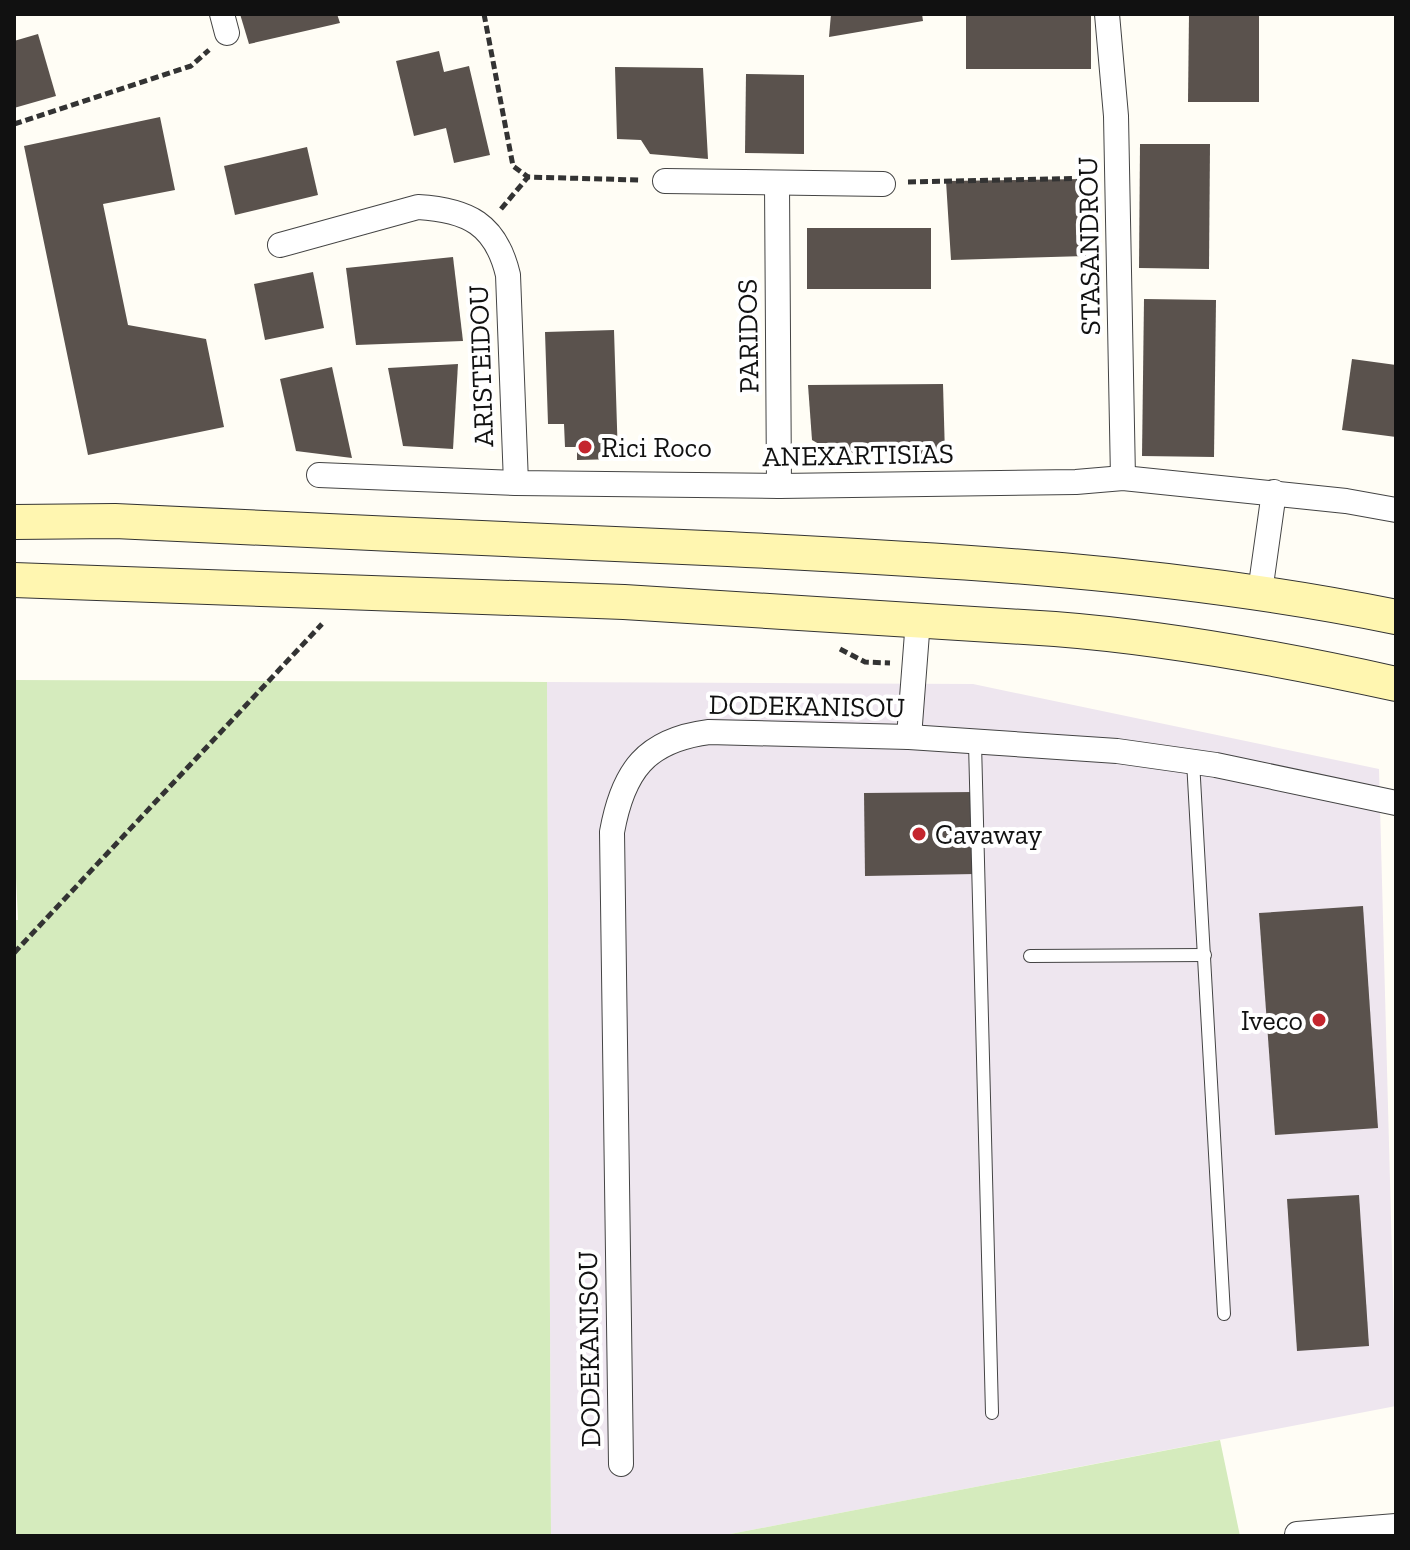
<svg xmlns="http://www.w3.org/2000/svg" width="1410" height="1550" viewBox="0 0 1410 1550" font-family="'Zilla Slab',serif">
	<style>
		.industrial { fill: #eee6ef }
		.green { fill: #d5ebbd }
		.building { fill: #5a524d }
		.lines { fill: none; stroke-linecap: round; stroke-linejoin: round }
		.lane-casing { stroke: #444; stroke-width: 14 }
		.street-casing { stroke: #444; stroke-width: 26 }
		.secondary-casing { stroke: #333; stroke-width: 36 }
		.path { stroke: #333; stroke-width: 5; stroke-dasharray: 8 4; stroke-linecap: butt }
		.lane { stroke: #fff; stroke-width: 12 }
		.street { stroke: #fff; stroke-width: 24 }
		.secondary { stroke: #fff6b0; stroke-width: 34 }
		.poi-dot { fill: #c4262e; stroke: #fff; stroke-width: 3 }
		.labels { text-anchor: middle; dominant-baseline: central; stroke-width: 8; stroke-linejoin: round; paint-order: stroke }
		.street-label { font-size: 28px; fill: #111; stroke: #fff }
		.poi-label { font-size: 28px; fill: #111; stroke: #fff; text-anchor: start }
	</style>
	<rect width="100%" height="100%" fill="#fffdf5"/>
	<polygon class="industrial" points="547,682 973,684 1379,769 1396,1406 720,1536 551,1536"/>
	<g class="green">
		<polygon points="14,680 547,682 551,1536 14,1536 14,920 18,920 14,835"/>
		<polygon points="1220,1440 1240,1536 720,1536"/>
	</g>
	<g class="building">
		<polygon points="240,14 337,14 340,23 249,44"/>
		<polygon points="831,14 922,14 923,21 829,37"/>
		<rect x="966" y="14" width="125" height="55"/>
		<polygon points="1189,14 1259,14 1259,102 1188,102"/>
		<polygon points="38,34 56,96 14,108 14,41"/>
		<polygon points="439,51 444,72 469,66 490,155 454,163 446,128 414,136 396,61"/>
		<polygon points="615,67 703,68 708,159 650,154 641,140 617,139"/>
		<polygon points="746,74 804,75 804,154 745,153"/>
		<polygon points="160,117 175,190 103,204 128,325 206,339 224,427 88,455 24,146"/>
		<polygon points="1140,144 1210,144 1209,269 1139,268"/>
		<polygon points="307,147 318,195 235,215 224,166"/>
		<polygon points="1084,179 1086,256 951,260 946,181"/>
		<rect x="807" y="228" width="124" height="61"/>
		<polygon points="453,257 463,341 356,345 346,268"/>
		<polygon points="313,272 324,328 265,340 254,284"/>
		<polygon points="1144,299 1216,300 1214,457 1142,456"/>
		<polygon points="614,330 618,459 577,460 577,447 565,447 564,424 548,424 545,332"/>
		<polygon points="1352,359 1396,365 1396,437 1342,430"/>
		<polygon points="458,364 453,449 403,446 388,368"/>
		<polygon points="332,367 352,458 296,451 280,379"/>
		<polygon points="943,384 945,455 833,452 812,440 808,385"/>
		<polygon points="974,792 975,874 865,876 864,793"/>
		<polygon points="1363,906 1378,1128 1275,1135 1259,913"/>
		<polygon points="1359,1195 1369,1346 1297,1351 1287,1199"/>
	</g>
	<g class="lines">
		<defs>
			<g id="lane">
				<polyline points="975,743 992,1413"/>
				<polyline points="1193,761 1224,1314"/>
				<polyline points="1030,956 1205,955"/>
			</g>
			<g id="street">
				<polyline points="222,14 227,33"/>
				<polyline points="1107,14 1116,116 1123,478"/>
				<polyline points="665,181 883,184"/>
				<polyline points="777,184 779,486"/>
				<path d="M280 245 418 207C468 210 496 224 508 275L516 483"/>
				<polyline points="319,475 516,483 779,486 1076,482 1123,478 1346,501 1396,510"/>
				<polyline points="1260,592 1274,492"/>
				<polyline points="909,737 918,620"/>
				<path d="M621 1464 612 832C623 771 646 740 709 732L909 737 1117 751 1216 765 1396 803"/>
				<polyline points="1297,1534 1396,1526"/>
			</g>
			<g id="secondary">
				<path d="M14 522 115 521C319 531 524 540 728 549 952 560 1176 572 1396 617"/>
				<path d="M14 580 624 602 1055 629C1170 638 1283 659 1396 684"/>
			</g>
		</defs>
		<use href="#lane" class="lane-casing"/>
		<use href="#street" class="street-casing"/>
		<use href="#secondary" class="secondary-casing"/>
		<g class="path">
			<polyline points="484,14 513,166 528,177"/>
			<polyline points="14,124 191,66 209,50"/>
			<polyline points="908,182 1094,178"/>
			<polyline points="501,209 528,177 640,180"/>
			<polyline points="840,649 865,662 890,663"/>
			<polyline points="14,953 322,624"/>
		</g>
		<use href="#lane" class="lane"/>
		<use href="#street" class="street"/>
		<use href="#secondary" class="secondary"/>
	</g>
	<g class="poi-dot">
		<circle cx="585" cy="447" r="8"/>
		<circle cx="919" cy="834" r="8"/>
		<circle cx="1319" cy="1020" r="8"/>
	</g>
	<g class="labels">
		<g class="street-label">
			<text transform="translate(1089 246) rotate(-91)">STASANDROU</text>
			<text transform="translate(748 336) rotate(-91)">PARIDOS</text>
			<text transform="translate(481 366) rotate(-92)">ARISTEIDOU</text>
			<text transform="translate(858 455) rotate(-1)">ANEXARTISIAS</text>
			<text transform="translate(807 706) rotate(1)">DODEKANISOU</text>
			<text transform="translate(589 1349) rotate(-91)">DODEKANISOU</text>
		</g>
		<g class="poi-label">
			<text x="601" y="447">Rici Roco</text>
			<text x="935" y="834">Cavaway</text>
			<text x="1303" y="1020" text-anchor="end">Iveco</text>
		</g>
	</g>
	<rect width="1410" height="1550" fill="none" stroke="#111111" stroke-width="32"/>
</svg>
